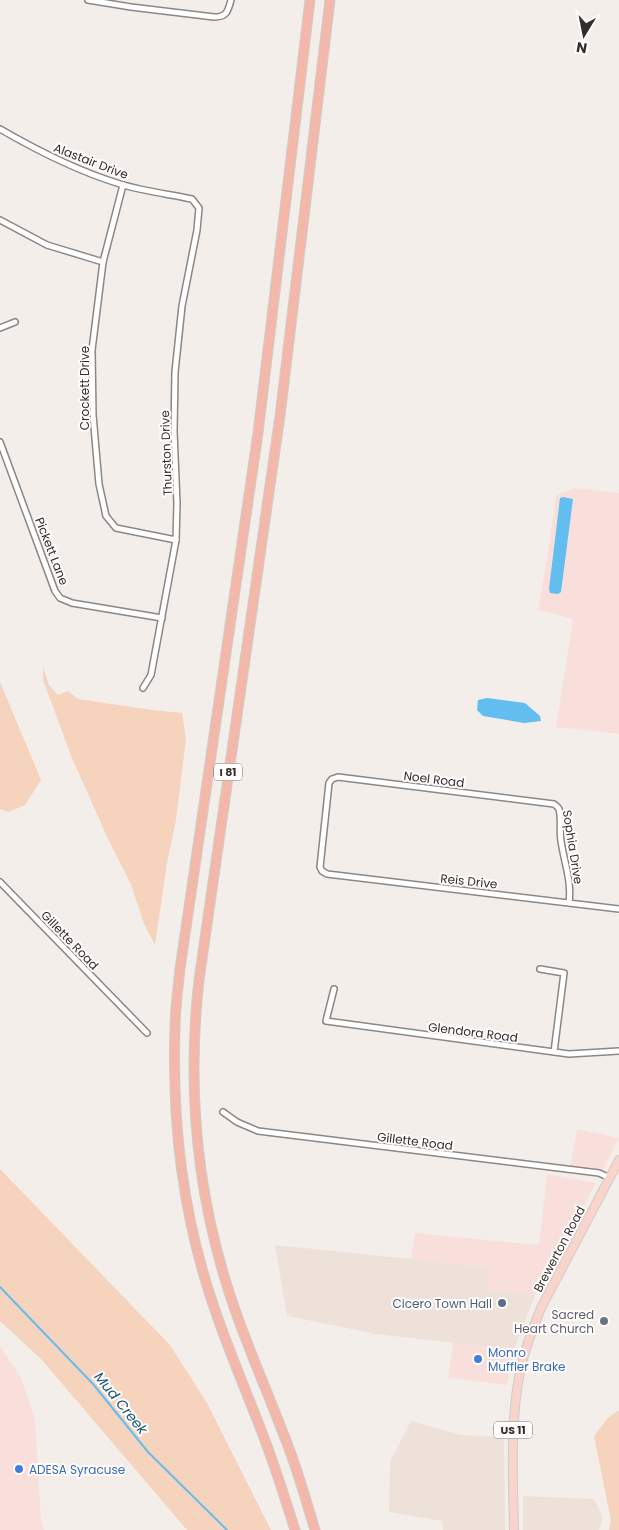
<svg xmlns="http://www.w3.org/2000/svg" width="619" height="1530" viewBox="0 0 619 1530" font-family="Poppins,sans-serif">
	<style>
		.commercial { fill: #f9dfdb }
		.built { fill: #eee1da }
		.green { fill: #f6d3bc }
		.water { fill: #63bef0 }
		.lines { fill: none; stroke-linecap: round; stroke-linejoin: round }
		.stream { stroke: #63bef0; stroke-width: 2 }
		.minor-casing { stroke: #8d8784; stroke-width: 8 }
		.primary-casing { stroke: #cecdcd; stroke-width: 10 }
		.motorway-casing { stroke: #cecdcd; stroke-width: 11 }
		.minor { stroke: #fff; stroke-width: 5 }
		.primary { stroke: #f8d4cb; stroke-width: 8 }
		.motorway { stroke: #f3b8a9; stroke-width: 9 }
		.service-dot { fill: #5c6f8a; stroke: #fffcfb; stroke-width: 2 }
		.worship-dot { fill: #6b7280; stroke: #fffcfb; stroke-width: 2 }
		.shop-dot { fill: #3f7fe0; stroke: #fffcfb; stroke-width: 2 }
		.labels { text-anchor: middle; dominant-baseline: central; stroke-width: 4; stroke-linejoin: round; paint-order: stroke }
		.shield { fill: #fffcfb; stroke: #6f6c6c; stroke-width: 1 }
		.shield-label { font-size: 11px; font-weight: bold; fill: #312f2e }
		.street-label { font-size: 12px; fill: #312f2e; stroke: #fffcfb }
		.service-label { font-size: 12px; fill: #4e5e75; stroke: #fffcfb; text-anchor: end }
		.worship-label { font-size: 12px; fill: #5b616d; stroke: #fffcfb; text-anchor: end }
		.shop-label { font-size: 12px; fill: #366cbe; stroke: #fffcfb; text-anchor: start }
		.water-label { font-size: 14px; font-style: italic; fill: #145a7c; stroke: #fffcfb }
	</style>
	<rect width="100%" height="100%" fill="#f4eeeb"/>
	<g class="commercial">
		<polygon points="575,488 619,493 619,734 556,727 573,620 556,614 538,610 548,553 556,495"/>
		<polygon points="577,1129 619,1138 602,1172 570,1168"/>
		<polygon points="547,1174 596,1183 535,1295 487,1289 490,1267 411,1259 415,1233 539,1245"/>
		<polygon points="453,1343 514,1350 507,1385 448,1378"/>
		<polygon points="0,1346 21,1378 35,1420 41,1519 44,1530 0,1530"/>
	</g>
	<g class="built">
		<polygon points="275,1245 490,1267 487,1289 535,1295 514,1350 376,1334 287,1316"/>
		<polygon points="411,1421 460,1435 504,1437 505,1530 443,1530 442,1521 389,1512 390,1462"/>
		<polygon points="523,1496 594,1499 603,1518 599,1530 523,1530"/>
	</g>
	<g class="green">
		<polygon points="43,667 49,685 58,695 68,691 78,699 152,710 182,713 186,739 176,820 167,863 155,945 144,924 131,884 108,839 72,758 43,680"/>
		<polygon points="0,682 41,780 25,805 9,812 0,809"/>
		<polygon points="0,1169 170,1345 207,1403 271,1530 187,1530 41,1359 0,1321"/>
		<polygon points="619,1410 619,1530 609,1530 611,1521 594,1436 608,1418"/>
	</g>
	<g class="water">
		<polygon points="563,497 573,499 561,592 558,594 550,593 549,589 560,498"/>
		<polygon points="487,698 525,703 540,716 541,721 524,723 483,716 477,710 478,700"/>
	</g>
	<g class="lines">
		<polyline class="stream" points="0,1287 93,1384 148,1452 227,1530"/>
		<defs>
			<g id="minor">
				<path d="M88 0 131 7 214 17C227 17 228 11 231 0"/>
				<path d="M0 129C38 151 77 171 120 184 143 191 168 194 192 199L199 208 197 230 182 306 175 372 174 431 177 504 176 540 151 675 143 688"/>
				<polyline points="123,185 103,262 92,350 93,415 99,484 106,516 116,528 176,540"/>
				<polyline points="0,220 47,245 103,262"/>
				<polyline points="0,328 15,322"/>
				<polyline points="0,442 55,591 60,598 72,603 162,618"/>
				<polyline points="0,882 147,1033"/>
				<path d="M569 903C572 881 564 862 561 841 559 831 562 819 559 809 557 806 557 806 554 804L338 777 332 779 329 783 320 867 322 871 327 874 619 909"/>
				<polyline points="540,969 564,973 554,1052"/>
				<polyline points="334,989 326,1021 569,1054 619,1051"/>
				<polyline points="223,1112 237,1122 258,1131 599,1173 610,1178"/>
			</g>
			<path id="primary" d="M514 1530C513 1479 510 1427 519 1377 523 1353 532 1330 541 1308L619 1160"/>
			<g id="motorway">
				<path d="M295 1530C287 1505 279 1479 270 1454 251 1401 227 1349 210 1295 182 1209 172 1119 175 1029 175 1009 178 989 180 969L258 433 310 0"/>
				<path d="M315 1530C305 1497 296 1464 283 1433 266 1388 246 1344 231 1298 197 1196 187 1087 199 980L280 416 330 0"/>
			</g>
		</defs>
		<use href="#minor" class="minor-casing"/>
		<use href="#primary" class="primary-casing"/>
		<use href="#motorway" class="motorway-casing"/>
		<use href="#minor" class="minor"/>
		<use href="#primary" class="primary"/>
		<use href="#motorway" class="motorway"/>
	</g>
	<circle class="service-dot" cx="502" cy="1303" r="5"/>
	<circle class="worship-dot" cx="604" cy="1321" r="5"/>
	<g class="shop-dot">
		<circle cx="478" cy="1359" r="5"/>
		<circle cx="19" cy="1469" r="5"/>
	</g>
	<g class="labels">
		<g class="shield">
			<rect x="214" y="763.5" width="28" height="17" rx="4"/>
			<rect x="494" y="1421.5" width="38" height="17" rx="4"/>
		</g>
		<g class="shield-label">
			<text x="228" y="772">I 81</text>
			<text x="513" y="1430">US 11</text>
		</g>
		<g class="street-label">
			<text transform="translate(91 161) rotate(21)">Alastair Drive</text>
			<text transform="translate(84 388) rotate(-90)">Crockett Drive</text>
			<text transform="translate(166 453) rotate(-92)">Thurston Drive</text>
			<text transform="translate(52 551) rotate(69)">Pickett Lane</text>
			<text transform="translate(434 779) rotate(7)">Noel Road</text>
			<text transform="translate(573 847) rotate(81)">Sophia Drive</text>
			<text transform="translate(469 881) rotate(6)">Reis Drive</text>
			<text transform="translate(70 940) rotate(46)">Gillette Road</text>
			<text transform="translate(473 1032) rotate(7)">Glendora Road</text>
			<text transform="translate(415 1141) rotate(7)">Gillette Road</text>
			<text transform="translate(559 1249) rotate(-62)">Brewerton Road</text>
		</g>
		<g class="service-label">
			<text x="492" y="1303">Cicero Town Hall</text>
		</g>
		<g class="worship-label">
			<text x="594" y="1314">Sacred<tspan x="594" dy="14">Heart Church</tspan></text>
		</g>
		<g class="shop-label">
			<text x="488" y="1352">Monro<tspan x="488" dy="14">Muffler Brake</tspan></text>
			<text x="29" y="1469">ADESA Syracuse</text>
		</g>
		<g class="water-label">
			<text transform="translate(121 1403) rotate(51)">Mud Creek</text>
		</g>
	</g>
	<g transform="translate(584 35) rotate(190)" stroke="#fffcfb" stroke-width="4" paint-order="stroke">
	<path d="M0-4L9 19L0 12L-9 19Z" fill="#312f2e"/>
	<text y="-8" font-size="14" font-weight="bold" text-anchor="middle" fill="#312f2e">N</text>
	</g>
</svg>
